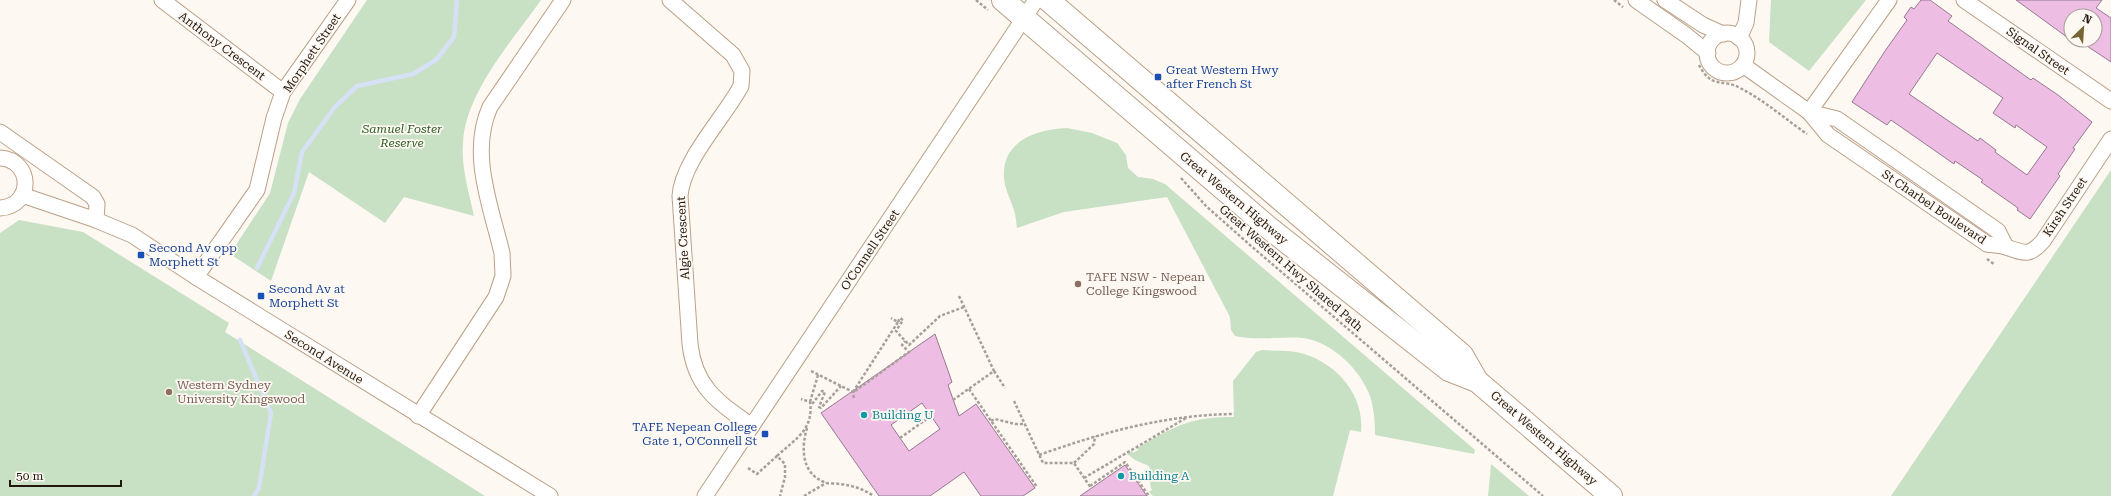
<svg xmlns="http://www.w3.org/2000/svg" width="2111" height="496" viewBox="0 0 2111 496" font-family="'Roboto Serif',serif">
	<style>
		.green { fill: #c8e0c3 }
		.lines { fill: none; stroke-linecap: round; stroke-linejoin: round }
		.stream { stroke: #d6e1f5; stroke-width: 4.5 }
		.building { fill: #eebde3; stroke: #967990; fill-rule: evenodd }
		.minor-casing { stroke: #bba086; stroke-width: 17 }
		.highway-casing { stroke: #bba086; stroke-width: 24 }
		.path { stroke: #a79f98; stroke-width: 2.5; stroke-dasharray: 3 2; stroke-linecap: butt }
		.minor { stroke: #fff; stroke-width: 15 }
		.highway { stroke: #fff; stroke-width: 22 }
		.transit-dot { fill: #1a4fb4; stroke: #fef8f3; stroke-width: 1.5 }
		.education-dot { fill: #8d6e63; stroke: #fef8f3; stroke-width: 1.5 }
		.culture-dot { fill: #0f9aa8; stroke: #fef8f3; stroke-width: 1.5 }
		.labels { text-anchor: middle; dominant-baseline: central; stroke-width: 3.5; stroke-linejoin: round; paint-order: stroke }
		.street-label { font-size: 12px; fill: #22180e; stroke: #fef8f3 }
		.transit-label { font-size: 12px; fill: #164399; stroke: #fef8f3; text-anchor: start }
		.park-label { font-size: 12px; font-style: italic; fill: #306125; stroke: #fef8f3 }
		.education-label { font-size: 12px; fill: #785e54; stroke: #fef8f3; text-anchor: start }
		.culture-label { font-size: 12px; fill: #0d838f; stroke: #fef8f3; text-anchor: start }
	</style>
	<rect width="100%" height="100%" fill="#fef8f3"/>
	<g class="green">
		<path d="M367 0H541C513 40 465 93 463 143 461 168 469 192 474 216L404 197 385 223 309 172 271 281 230 254 270 193 288 123 300 99Z"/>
		<polygon points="1771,0 1866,0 1809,71 1769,42"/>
		<path d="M1067 128 1092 133 1117 143 1126 155 1128 168 1138 177 1153 179 1165 184 1475 450 1474 454 1375 435C1375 422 1374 408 1370 396 1360 369 1332 342 1303 338 1282 336 1255 341 1235 336L1231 330 1230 317 1167 197 1064 212 1017 228C1016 222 1016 216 1014 210 1010 197 1003 187 1004 172 1005 139 1040 129 1067 128Z"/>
		<polygon points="2111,170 2111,496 1891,496"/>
		<polygon points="19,220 83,232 229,323 225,332 485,496 0,496 0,233"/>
		<path d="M1262 350C1273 351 1285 350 1296 352 1333 359 1365 393 1361 432L1350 430 1333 496H1153L1149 492 1152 490C1148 482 1152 474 1149 466L1135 460 1127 454 1132 451 1133 453 1138 450 1137 448C1173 427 1191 416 1234 417L1233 381 1256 352Z"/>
		<polygon points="1491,464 1529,496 1488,496"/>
	</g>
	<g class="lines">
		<g class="stream">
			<polyline points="257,268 294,193 302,152 335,107 357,86 413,74 436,60 454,37 457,0"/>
			<polyline points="240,340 271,413 259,488 254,496"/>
		</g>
	</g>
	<g class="building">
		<path d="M1921 0H1930L1952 16 1948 21 2031 80 2033 78 2058 95 2092 122 2073 148 2075 149 2058 174 2060 176 2030 219 2017 210 2018 208 1981 182 1983 180 1955 161 1954 164 1891 120 1887 125 1852 102 1885 51 1907 20 1904 17 1911 7 1914 9ZM1937 53 2003 98 1993 113 2015 128 2016 125 2047 147 2027 175 1995 152 1996 150 1980 138 1978 141 1909 94Z"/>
		<polygon points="2016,0 2102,0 2096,8 2111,18 2111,62 2078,40 2095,40 2095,16 2071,16 2071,40"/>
		<path d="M935 334 952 382 948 385 959 416 976 404 1035 488 1023 496H981L964 472 930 496H879L821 413ZM922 403 940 429 909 451 891 425Z"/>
		<polygon points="1125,465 1147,496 1080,496"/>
	</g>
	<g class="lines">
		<defs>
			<g id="minor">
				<polyline points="162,0 283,92"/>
				<path d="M670 0 733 55 742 71 741 86C724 118 682 161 680 196L690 344C695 388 718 402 752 426"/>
				<polyline points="1636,0 1686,35 1708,53"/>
				<polyline points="1665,0 1703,25 1723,34"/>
				<polyline points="1964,0 2111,101"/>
				<circle cx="1727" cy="53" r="20"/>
				<polyline points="1739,38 1746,23 1749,0"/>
				<path d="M1743 65 1809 112 1828 135 1987 244C1993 245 2001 245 2006 247 2024 253 2029 257 2043 241L2111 139"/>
				<polyline points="1809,112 1837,119 1998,231 2006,247"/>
				<polyline points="1809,112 1889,0"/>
				<polyline points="0,132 93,197 97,204 96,220"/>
				<path d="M0 158C33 160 34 206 0 208"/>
				<polyline points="22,195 96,220 132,235 196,277 550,496"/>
				<polyline points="196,277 257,190 274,118 283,92 348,0"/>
				<path d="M418 416 496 297 503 276 502 253C491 207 469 153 490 107L563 0"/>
				<polyline points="705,496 1036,0"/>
			</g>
			<g id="highway">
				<polyline points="1003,0 1269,228 1449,370 1477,381"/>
				<polyline points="1048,0 1462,355 1477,381 1611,496"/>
			</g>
		</defs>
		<use href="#minor" class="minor-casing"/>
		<use href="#highway" class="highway-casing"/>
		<g class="path">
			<polyline points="976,0 988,10"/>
			<polyline points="1614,0 1623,7"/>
			<path d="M1699 65C1712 90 1723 78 1740 88 1764 100 1785 119 1807 134"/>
			<polyline points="1181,178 1206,206 1250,245 1543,496"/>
			<polyline points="1987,259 1994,264"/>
			<polyline points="898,322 900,318 903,320 896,331 909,345 940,316 964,307"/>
			<polyline points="811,371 853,392 854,399"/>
			<polyline points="994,371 1005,388"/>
			<polyline points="818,375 810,402 813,403 822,391 825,392 819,407 821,408 841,386"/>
			<polyline points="969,389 1037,487"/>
			<polyline points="855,391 909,352 902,345 905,341"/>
			<polyline points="853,392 898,322 891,318"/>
			<polyline points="953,400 994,371 959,296"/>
			<polyline points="1014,401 1043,463 1074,463 1091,488"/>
			<polyline points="991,421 995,419 1015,424 1025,424"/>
			<path d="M807 428C801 448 801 475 827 483 830 484 835 483 839 484 852 485 863 489 874 496"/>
			<polyline points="900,438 931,416"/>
			<path d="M1039 455C1104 432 1164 415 1234 414"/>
			<path d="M777 456C795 439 814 430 810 402L801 399"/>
			<polyline points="1074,463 1094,444 1095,436"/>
			<polyline points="748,468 757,474 777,456 785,464 785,477 780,496"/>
			<polyline points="1084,478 1186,418"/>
			<polyline points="1090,486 1125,462 1149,496"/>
			<polyline points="804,496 826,483"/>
		</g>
		<use href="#minor" class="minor"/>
		<use href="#highway" class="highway"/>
	</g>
	<g class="transit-dot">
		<rect x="1154" y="73" width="8" height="8" rx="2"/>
		<rect x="137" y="251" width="8" height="8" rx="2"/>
		<rect x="257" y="292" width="8" height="8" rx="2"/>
		<rect x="761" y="430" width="8" height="8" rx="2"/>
	</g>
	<g class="education-dot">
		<circle cx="1078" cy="284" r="4"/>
		<circle cx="169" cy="392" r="4"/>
	</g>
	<g class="culture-dot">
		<circle cx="864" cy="415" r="4"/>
		<circle cx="1121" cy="476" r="4"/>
	</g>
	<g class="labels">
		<g class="street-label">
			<text transform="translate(222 46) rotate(37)">Anthony Crescent</text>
			<text transform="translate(2038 51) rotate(35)">Signal Street</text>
			<text transform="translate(312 53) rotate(-56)">Morphett Street</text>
			<text transform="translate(1234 198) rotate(40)">Great Western Highway</text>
			<text transform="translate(1934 207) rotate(34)">St Charbel Boulevard</text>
			<text transform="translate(2065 207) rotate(-56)">Kirsh Street</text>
			<text transform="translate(683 238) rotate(-93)">Algie Crescent</text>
			<text transform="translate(870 250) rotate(-56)">O'Connell Street</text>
			<text transform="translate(1291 268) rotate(41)">Great Western Hwy Shared Path</text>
			<text transform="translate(324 357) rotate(32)">Second Avenue</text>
			<text transform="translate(1544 438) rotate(41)">Great Western Highway</text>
		</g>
		<g class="transit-label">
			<text x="1166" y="70">Great Western Hwy<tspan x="1166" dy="14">after French St</tspan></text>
			<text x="149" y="248">Second Av opp<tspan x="149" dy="14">Morphett St</tspan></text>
			<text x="269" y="289">Second Av at<tspan x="269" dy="14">Morphett St</tspan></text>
			<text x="757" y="427" text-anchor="end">TAFE Nepean College<tspan x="757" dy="14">Gate 1, O'Connell St</tspan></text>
		</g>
		<g class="park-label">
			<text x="402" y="129">Samuel Foster<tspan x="402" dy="14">Reserve</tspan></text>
		</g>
		<g class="education-label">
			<text x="1086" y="277">TAFE NSW - Nepean<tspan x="1086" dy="14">College Kingswood</tspan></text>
			<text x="177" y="385">Western Sydney<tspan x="177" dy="14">University Kingswood</tspan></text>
		</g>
		<g class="culture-label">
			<text x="872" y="415">Building U</text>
			<text x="1129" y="476">Building A</text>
		</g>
	</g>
	<g transform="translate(2083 28) rotate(25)"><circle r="19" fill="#fef8f3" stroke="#a69e97"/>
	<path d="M0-3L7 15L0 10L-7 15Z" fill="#766432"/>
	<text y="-6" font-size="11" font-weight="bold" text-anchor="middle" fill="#22180e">N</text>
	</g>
	<path d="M10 480v6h111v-6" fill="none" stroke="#22180e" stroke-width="2"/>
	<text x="16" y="480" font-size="12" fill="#22180e" stroke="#fef8f3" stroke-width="3" paint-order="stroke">50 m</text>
</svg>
